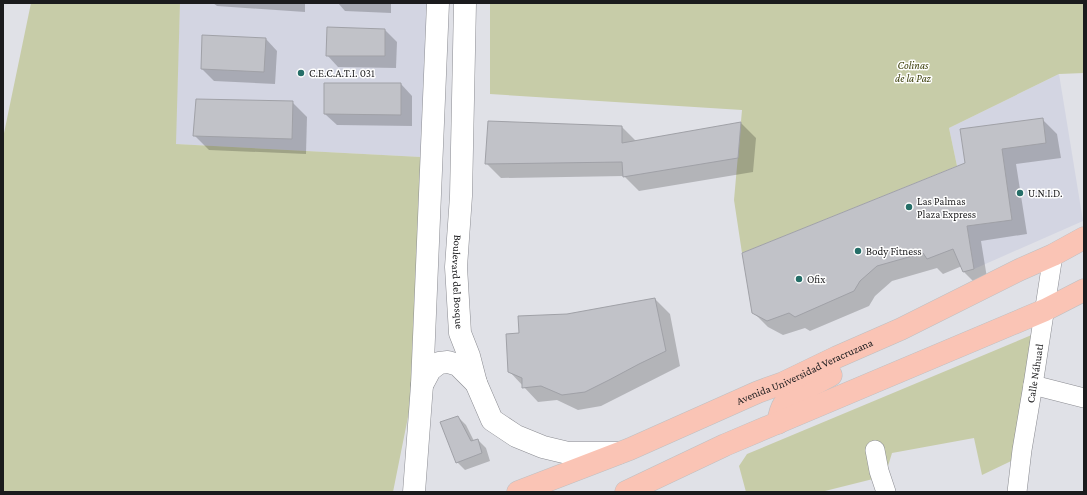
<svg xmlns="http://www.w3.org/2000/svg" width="1087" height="495" viewBox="0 0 1087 495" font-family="'Crimson Pro',serif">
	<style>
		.built { fill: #d3d5e2 }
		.green { fill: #c7cca8 }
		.shadow { fill: #0003 }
		.building { fill: #c1c2c8; stroke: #a0a1a7 }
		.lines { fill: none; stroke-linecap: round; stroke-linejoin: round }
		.minor-casing { stroke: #8b8c92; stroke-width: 20 }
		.secondary-casing { stroke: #8b8c92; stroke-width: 23 }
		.primary-casing { stroke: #bfbfc0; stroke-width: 23 }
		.minor { stroke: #fff; stroke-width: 19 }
		.secondary { stroke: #fff; stroke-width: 22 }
		.primary { stroke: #fac4b5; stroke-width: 22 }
		.poi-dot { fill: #256e68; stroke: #fff; stroke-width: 1.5 }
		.labels { text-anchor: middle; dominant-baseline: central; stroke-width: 3; stroke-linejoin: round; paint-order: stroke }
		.park-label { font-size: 11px; font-style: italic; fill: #3c3f0a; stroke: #fff }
		.poi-label { font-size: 11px; fill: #1b1b1d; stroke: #fff; text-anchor: start }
		.street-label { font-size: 11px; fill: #1b1b1d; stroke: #fff }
	</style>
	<rect width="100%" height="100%" fill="#e0e1e7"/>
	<g class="built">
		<polygon points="180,3 428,3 421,157 175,144"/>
		<polygon points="1059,74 1083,221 974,269 957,166 949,128"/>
	</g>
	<g class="green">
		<polygon points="31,3 180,3 176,144 421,157 410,407 393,492 3,492 3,138"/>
		<polygon points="490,3 1084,3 1084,73 1059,74 949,128 957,166 742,253 734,200 742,110 490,94"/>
		<polygon points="1034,334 1024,455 982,475 974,438 892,453 885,476 821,492 746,492 739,466 747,454"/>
	</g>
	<g class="shadow">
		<polygon points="213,3 305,3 305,12 217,6"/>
		<polygon points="338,3 391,3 391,13 345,11"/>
		<polygon points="385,30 397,42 396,68 338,67 327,55"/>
		<polygon points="203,36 266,39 277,51 275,84 214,81 202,69"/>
		<polygon points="401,84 412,96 412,126 337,125 325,114"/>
		<polygon points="292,102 307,117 306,154 209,150 194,135"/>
		<polygon points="1042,119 1057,134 1061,158 1016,164 1027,234 981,241 988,284 979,287 964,272 962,266 943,274 937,268 892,281 875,296 869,306 810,331 805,328 783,335 768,327 753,312 966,163"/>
		<polygon points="489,122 622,127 636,141 741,123 756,138 753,172 639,191 624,176 501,178 486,163"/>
		<polygon points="655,299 670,314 680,366 601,406 578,410 557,400 538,402 509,371 521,334 567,315"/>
		<polygon points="458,417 466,425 474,441 478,440 486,448 490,461 465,470 457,462"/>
	</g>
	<g class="building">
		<polygon points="327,27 385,29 385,56 326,56"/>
		<polygon points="202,35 266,38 264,72 201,69"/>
		<polygon points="324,83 401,83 401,115 324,114"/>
		<polygon points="196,99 293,101 292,139 193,136"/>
		<polygon points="1043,118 1046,143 1002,149 1012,220 967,226 974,269 963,272 953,249 927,259 923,253 877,266 860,281 854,291 795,317 789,313 767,321 752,313 742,253 965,163 960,129"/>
		<polygon points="488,121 622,126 622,143 741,122 738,158 623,177 622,162 485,164"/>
		<polygon points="655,298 666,351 639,364 609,380 585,392 562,395 541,386 522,388 522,378 508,372 506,334 519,333 518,316 567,314"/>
		<polygon points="458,416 471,441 478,439 482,453 456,463 440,422"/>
	</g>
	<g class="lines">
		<defs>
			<g id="minor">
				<polyline points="1033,385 1084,398"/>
				<polyline points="875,450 879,471 886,492"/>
				<path id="s1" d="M1017 492 1022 450 1033 385 1053 255"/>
			</g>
			<g id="secondary">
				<path id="s2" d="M465 3 461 196 456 267 460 333 469 356 476 383 492 420 516 436 543 447 568 453H618"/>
				<polyline points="422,385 430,370 439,363 448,362 458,365 476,383"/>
				<polyline points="414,492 422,385 438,3"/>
			</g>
			<g id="primary">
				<path d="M778 423C779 416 780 410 784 404 792 394 819 382 831 375"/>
				<path id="s3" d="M518 492 630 449 758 392 783 383 837 357 901 329 1019 270 1053 255 1084 238"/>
				<polyline points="626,492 725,445 1045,310 1084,290"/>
			</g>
		</defs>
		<use href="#minor" class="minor-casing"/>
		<use href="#secondary" class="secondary-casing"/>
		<use href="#primary" class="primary-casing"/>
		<use href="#minor" class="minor"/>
		<use href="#secondary" class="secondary"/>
		<use href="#primary" class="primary"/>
	</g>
	<g class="poi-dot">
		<circle cx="301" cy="73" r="4"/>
		<circle cx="1020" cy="193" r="4"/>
		<circle cx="909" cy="207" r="4"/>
		<circle cx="858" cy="251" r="4"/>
		<circle cx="799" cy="279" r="4"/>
	</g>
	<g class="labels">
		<g class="park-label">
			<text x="913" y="65">Colinas<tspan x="913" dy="13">de la Paz</tspan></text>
		</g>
		<g class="poi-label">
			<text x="309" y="73">C.E.C.A.T.I. 031</text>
			<text x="1028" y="193">U.N.I.D.</text>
			<text x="917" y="201">Las Palmas<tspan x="917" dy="13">Plaza Express</tspan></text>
			<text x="866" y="251">Body Fitness</text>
			<text x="807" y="279">Ofix</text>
		</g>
		<g class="street-label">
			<text stroke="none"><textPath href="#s2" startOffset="279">Boulevard del Bosque</textPath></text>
			<text stroke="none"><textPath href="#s3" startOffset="311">Avenida Universidad Veracruzana</textPath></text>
			<text stroke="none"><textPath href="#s1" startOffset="120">Calle Náhuatl</textPath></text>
		</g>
	</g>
	<rect width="1087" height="495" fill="none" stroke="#1b1b1d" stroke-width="8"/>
</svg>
